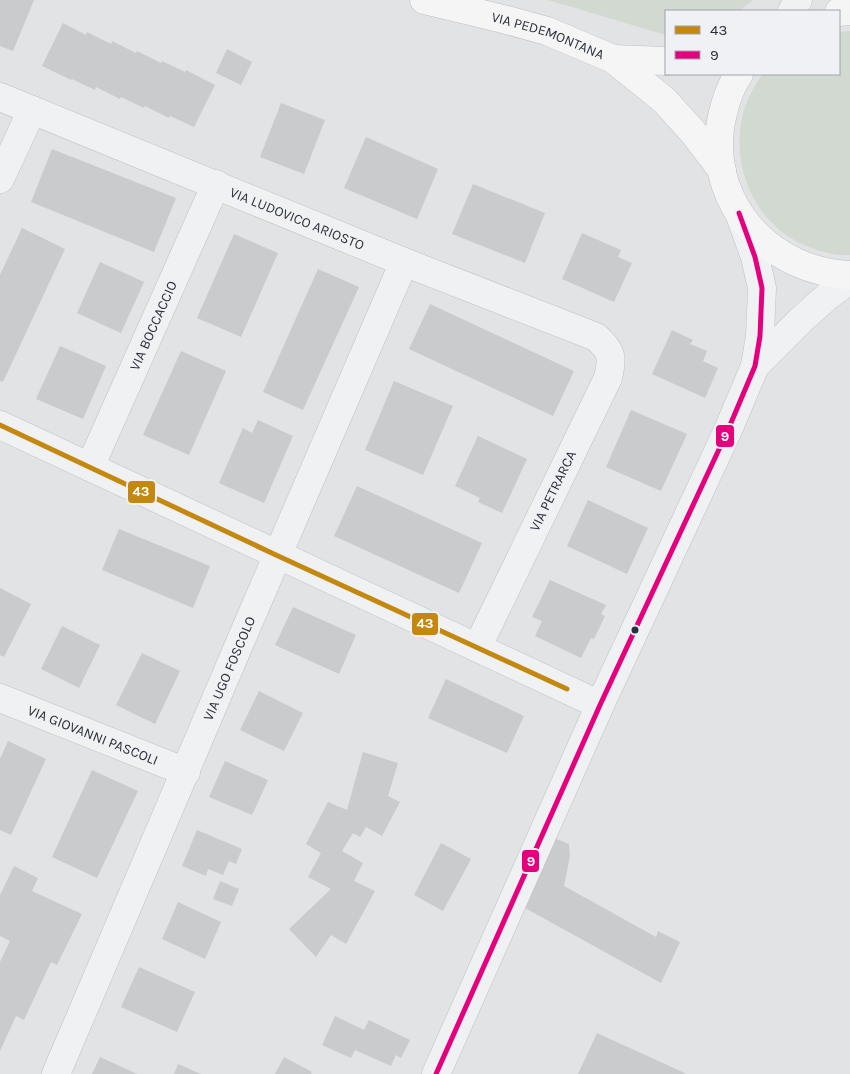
<svg xmlns="http://www.w3.org/2000/svg" width="850" height="1074" viewBox="0 0 850 1074" font-family="Karla,sans-serif">
	<style>
		.green { fill: #d1d9d1 }
		.building { fill: #c9cbcd }
		.lines { fill: none; stroke-linecap: round; stroke-linejoin: round }
		.minor-casing { stroke: #bfc1c3; stroke-width: 29 }
		.major-casing { stroke: #bec0c3; stroke-width: 29 }
		.minor { stroke: #f0f1f3; stroke-width: 28 }
		.major { stroke: #f5f5f6; stroke-width: 28 }
		.bus-1-casing { stroke: #eff1f5; stroke-width: 9 }
		.bus-2-casing { stroke: #eff1f5; stroke-width: 9 }
		.bus-1 { stroke: #c4880f; stroke-width: 5 }
		.bus-2 { stroke: #e5007d; stroke-width: 5 }
		.bus-dot { fill: #2a303d; stroke: #eff1f5; stroke-width: 2 }
		.labels { text-anchor: middle; dominant-baseline: central; stroke-width: 5; stroke-linejoin: round; paint-order: stroke }
		.street-label { font-size: 14px; fill: #2a303d; stroke: #eff1f5 }
		.line-badge { stroke: #eff1f5; stroke-width: 2 }
		.badge-label { font-size: 14px; text-anchor: middle; font-weight: bold; fill: #fff }
	</style>
	<rect width="100%" height="100%" fill="#e1e3e5"/>
	<g class="green">
		<polygon points="548,0 753,0 739,11 666,11 666,35"/>
		<path d="M850 31V255C836 256 822 252 809 247 740 221 718 130 763 74H839V32Z"/>
	</g>
	<g class="building">
		<polygon points="0,0 34,0 13,51 0,46"/>
		<polygon points="63,23 86,35 87,32 111,44 112,41 136,53 137,51 161,63 162,61 185,72 186,70 215,85 194,127 170,116 169,118 145,106 144,108 121,97 120,99 96,87 95,90 72,79 71,80 42,66"/>
		<polygon points="227,49 252,62 241,85 216,73"/>
		<polygon points="281,103 325,120 304,174 260,157"/>
		<polygon points="366,137 438,169 417,219 344,188"/>
		<polygon points="52,149 176,198 154,252 31,202"/>
		<polygon points="473,184 545,213 525,263 452,234"/>
		<polygon points="22,228 65,249 3,382 0,381 0,275"/>
		<polygon points="582,233 621,250 618,257 632,263 614,302 562,279"/>
		<polygon points="234,234 278,253 241,337 197,318"/>
		<polygon points="100,262 144,282 121,333 77,313"/>
		<polygon points="318,269 359,287 303,410 263,392"/>
		<polygon points="430,304 574,371 553,416 409,349"/>
		<polygon points="672,330 693,340 690,344 707,351 703,361 718,368 705,398 652,374"/>
		<polygon points="60,346 106,366 83,419 36,399"/>
		<polygon points="181,351 226,371 189,455 143,435"/>
		<polygon points="394,381 453,406 423,475 365,450"/>
		<polygon points="631,410 687,434 661,491 606,467"/>
		<polygon points="258,420 293,436 264,503 219,483 243,428 252,433"/>
		<polygon points="478,436 527,459 502,513 478,502 480,498 455,486"/>
		<polygon points="357,486 482,543 459,593 334,536"/>
		<polygon points="588,500 648,528 627,574 567,546"/>
		<polygon points="119,529 210,566 193,608 102,570"/>
		<polygon points="550,580 606,605 601,614 605,616 594,639 591,638 581,658 535,636 542,621 532,617"/>
		<polygon points="0,588 31,604 4,657 0,655"/>
		<polygon points="293,607 356,635 339,674 275,645"/>
		<polygon points="62,626 100,645 79,688 41,669"/>
		<polygon points="142,653 180,671 155,724 116,705"/>
		<polygon points="446,679 524,716 507,753 428,718"/>
		<polygon points="259,691 303,713 284,751 240,730"/>
		<polygon points="8,741 46,759 11,835 0,830 0,759"/>
		<polygon points="363,752 398,763 388,796 400,802 382,836 366,827 360,837 353,833 342,851 363,863 354,881 375,891 346,944 331,935 316,957 289,929 331,889 308,877 321,853 306,844 328,802 347,810"/>
		<polygon points="225,761 268,780 252,815 209,797"/>
		<polygon points="92,770 138,791 97,878 52,857"/>
		<polygon points="197,830 242,849 236,864 229,861 223,875 208,869 206,876 182,866"/>
		<polygon points="554,838 569,844 570,856 564,886 656,937 658,931 680,942 661,983 525,908"/>
		<polygon points="441,843 471,859 443,911 414,895"/>
		<polygon points="14,866 38,878 32,891 82,914 57,965 51,962 24,1020 16,1016 0,1051 0,962 10,941 0,936 0,895"/>
		<polygon points="220,881 239,889 232,906 213,899"/>
		<polygon points="178,902 221,922 205,959 162,939"/>
		<polygon points="139,967 195,992 177,1032 121,1007"/>
		<polygon points="335,1016 364,1030 369,1020 410,1040 401,1058 396,1055 391,1066 355,1050 351,1058 322,1045"/>
		<polygon points="597,1033 687,1074 578,1074"/>
		<polygon points="100,1057 137,1074 92,1074"/>
		<polygon points="284,1057 312,1072 311,1074 275,1074"/>
		<polygon points="178,1064 201,1074 174,1074"/>
	</g>
	<g class="lines">
		<defs>
			<g id="minor">
				<polyline points="792,11 798,0"/>
				<path id="s1" d="M0 97 404 262 596 337C612 351 613 357 608 378L477 648"/>
				<polyline points="0,179 32,110"/>
				<polyline points="755,366 802,319 829,295 850,280"/>
				<polyline points="0,425 600,705"/>
				<path id="s2" d="M90 467 216 184"/>
				<path id="s3" d="M0 698 186 772"/>
				<path id="s4" d="M56 1074C172 803 286 532 404 262"/>
				<polyline points="436,1074 600,705 728,430 755,366 760,336 762,288 755,257 739,213"/>
			</g>
			<g id="major">
				<path id="s5" d="M424 0 503 19 547 31 613 59 664 100 693 132 722 170"/>
				<polyline points="839,12 850,11"/>
				<polyline points="613,59 666,61"/>
				<path d="M739 74C728 90 723 109 720 128 710 207 772 272 850 275"/>
			</g>
		</defs>
		<use href="#minor" class="minor-casing"/>
		<use href="#major" class="major-casing"/>
		<use href="#minor" class="minor"/>
		<use href="#major" class="major"/>
		<defs>
			<polyline id="bus-1" points="0,425 276,555 567,689"/>
			<polyline id="bus-2" points="436,1074 600,705 728,430 755,366 760,336 762,288 755,257 739,213"/>
		</defs>
		<use href="#bus-1" class="bus-1-casing"/>
		<use href="#bus-2" class="bus-2-casing"/>
		<use href="#bus-1" class="bus-1"/>
		<use href="#bus-2" class="bus-2"/>
	</g>
	<circle class="bus-dot" cx="635" cy="630" r="4.5"/>
	<g class="labels">
		<g class="street-label">
			<text stroke="none"><textPath href="#s5" startOffset="129">VIA PEDEMONTANA</textPath></text>
			<text stroke="none"><textPath href="#s1" startOffset="321">VIA LUDOVICO ARIOSTO</textPath></text>
			<text stroke="none"><textPath href="#s2" startOffset="155">VIA BOCCACCIO</textPath></text>
			<text transform="translate(553 491) rotate(-64)">VIA PETRARCA</text>
			<text stroke="none"><textPath href="#s4" startOffset="441">VIA UGO FOSCOLO</textPath></text>
			<text stroke="none"><textPath href="#s3" startOffset="100">VIA GIOVANNI PASCOLI</textPath></text>
		</g>
	</g>
	<g class="line-badge">
		<rect x="715" y="424" width="20" height="24" rx="5" fill="#e5007d"/>
		<rect x="127" y="480" width="29" height="24" rx="5" fill="#c4880f"/>
		<rect x="411" y="612" width="28" height="24" rx="5" fill="#c4880f"/>
		<rect x="521" y="849" width="19" height="24" rx="5" fill="#e5007d"/>
	</g>
	<g class="badge-label">
		<text x="725" y="441">9</text>
		<text x="141" y="496">43</text>
		<text x="425" y="628">43</text>
		<text x="531" y="866">9</text>
	</g>
	<rect x="665" y="10" width="175" height="65" fill="#eff1f5" stroke="#a0a4ab"/>
	<rect x="675" y="26" width="25" height="8" fill="#c4880f" stroke="#a0a4ab"/>
	<text x="710" y="35" font-size="15" fill="#2a303d">43</text>
	<rect x="675" y="51" width="25" height="8" fill="#e5007d" stroke="#a0a4ab"/>
	<text x="710" y="60" font-size="15" fill="#2a303d">9</text>
</svg>
